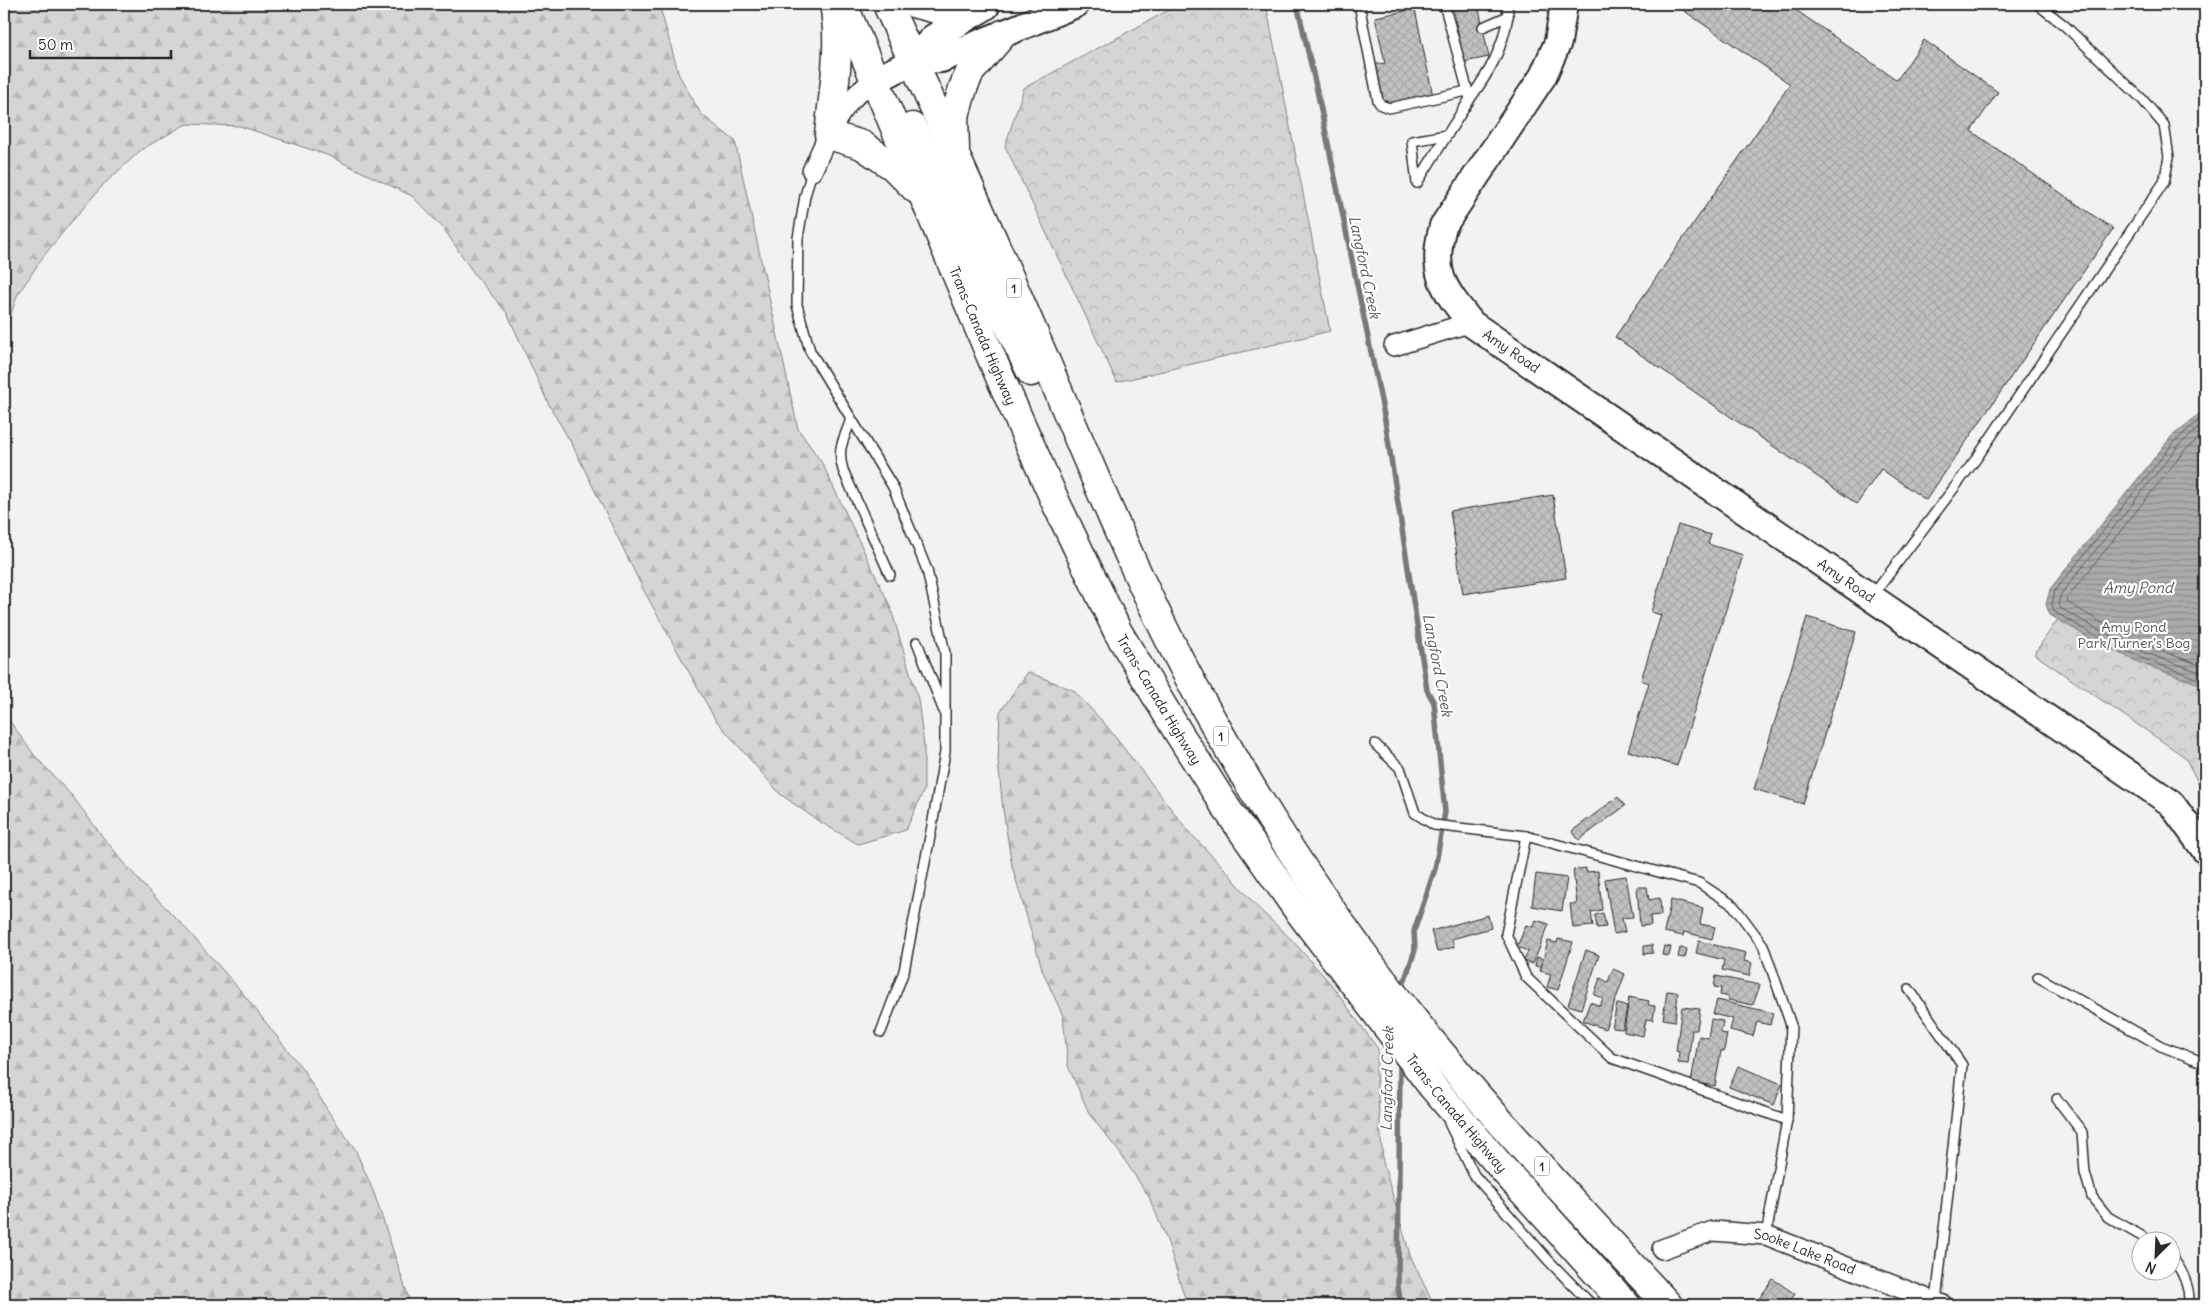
<svg xmlns="http://www.w3.org/2000/svg" width="2209" height="1309" viewBox="0 0 2209 1309" font-family="Delius,sans-serif">
	<style>
		.forest { fill: url(#forest-firs); stroke: #808080 }
		.park { fill: url(#park-crowns); stroke: #808080 }
		.water { fill: url(#water-rules); stroke: #787878 }
		.lines { fill: none; stroke-linecap: round; stroke-linejoin: round }
		.shore { stroke: #5e5e5e; stroke-width: 1 }
		.stream { stroke: #787878; stroke-width: 5.5 }
		.building { fill: url(#building-cross-hatch); stroke: #2b2b2b }
		.lane-casing { stroke: #2b2b2b; stroke-width: 12 }
		.street-casing { stroke: #2b2b2b; stroke-width: 22 }
		.secondary-casing { stroke: #2b2b2b; stroke-width: 30 }
		.highway-casing { stroke: #2b2b2b; stroke-width: 31 }
		.lane { stroke: #fff; stroke-width: 9 }
		.street { stroke: #fff; stroke-width: 19 }
		.secondary { stroke: #fff; stroke-width: 26 }
		.highway { stroke: #fff; stroke-width: 28 }
		.labels { text-anchor: middle; dominant-baseline: central; stroke-width: 4.5; stroke-linejoin: round; paint-order: stroke }
		.shield { fill: #fff; stroke: #6b6b6b; stroke-width: 1 }
		.shield-label { font-size: 12px; font-weight: bold; fill: #2b2b2b }
		.street-label { font-size: 14px; fill: #2b2b2b; stroke: #fff }
		.park-label { font-size: 14px; fill: #565656; stroke: #fff }
		.water-label { font-size: 15px; font-style: italic; fill: #585858; stroke: #fff }
	</style>
	<defs>
		<pattern id="forest-firs" width="22" height="20" patternUnits="userSpaceOnUse" patternTransform="scale(1.25)"><rect width="22" height="20" fill="#d5d5d5"/><path d="M5 1l3.5 6h-7zM16 11l3.5 6h-7z" fill="#b7b7b7"/></pattern>
		<pattern id="park-crowns" width="20" height="18" patternUnits="userSpaceOnUse" patternTransform="scale(1.25)"><rect width="20" height="18" fill="#d5d5d5"/><path d="M2 6a3 3 0 1 1 6 0M12 15a3 3 0 1 1 6 0" fill="none" stroke="#b7b7b7"/></pattern>
		<pattern id="water-rules" width="6" height="5" patternUnits="userSpaceOnUse" patternTransform="scale(1.25)"><rect width="6" height="5" fill="#ababab"/><path d="M0 2.5h6" fill="none" stroke="#8b8b8b"/></pattern>
		<pattern id="building-cross-hatch" width="8" height="8" patternUnits="userSpaceOnUse" patternTransform="scale(1.25)"><rect width="8" height="8" fill="#c1c1c1"/><path d="M0 0l8 8M0 8l8-8" fill="none" stroke="#a6a6a6"/></pattern>
	</defs>
	<rect width="100%" height="100%" fill="#f2f2f2"/>
	<filter id="ink" filterUnits="userSpaceOnUse"><feTurbulence type="fractalNoise" baseFrequency=".02" numOctaves="2"/><feDisplacementMap in="SourceGraphic" scale="10" xChannelSelector="R" yChannelSelector="G"/><feConvolveMatrix kernelMatrix="1 2 1 2 8 2 1 2 1" color-interpolation-filters="sRGB"/></filter>
	<g filter="url(#ink)">
		<g class="forest">
			<polygon points="4,4 659,4 679,75 701,114 735,141 798,429 822,463 890,606 918,699 924,746 924,790 906,830 858,844 817,820 780,794 715,719 643,589 574,448 549,405 507,313 475,275 444,229 412,196 327,155 240,126 186,124 141,150 103,185 73,220 42,258 17,296 4,336"/>
			<polygon points="1028,672 1073,690 1105,724 1189,832 1223,867 1256,906 1291,939 1331,984 1378,1049 1376,1072 1383,1162 1410,1255 1429,1295 1436,1305 1187,1305 1168,1243 1149,1197 1120,1153 1090,1115 1068,1066 1063,1016 1043,972 1012,866 1003,810 998,761 1000,712"/>
			<polygon points="4,707 8,719 35,756 73,797 102,836 142,884 181,923 241,991 304,1071 328,1111 355,1149 374,1193 411,1305 4,1305"/>
		</g>
		<g class="park">
			<polygon points="1180,4 1266,4 1330,331 1117,382 1005,146 1024,88"/>
			<polygon points="2205,405 2205,796 2185,757 2034,654"/>
		</g>
		<polygon class="water" points="2205,409 2205,686 2142,664 2093,640 2050,615 2046,605 2050,589 2171,437"/>
		<g class="lines">
			<g class="shore">
				<polyline points="2205,415 2175,441 2055,591 2052,605 2055,612 2096,636 2144,659 2205,681"/>
				<polyline points="2205,423 2179,445 2061,594 2058,604 2060,608 2099,630 2146,653 2205,674"/>
				<polyline points="2205,433 2185,450 2068,597 2067,602 2102,623 2149,646 2205,667"/>
			</g>
			<g class="stream">
				<polyline points="1297,4 1318,95 1385,420 1427,690 1434,703 1445,812 1435,869 1414,931 1415,950 1401,991"/>
				<polyline points="1400,1060 1398,1287 1401,1305"/>
			</g>
		</g>
		<g class="building">
			<polygon points="1452,4 1478,4 1489,57 1464,62"/>
			<polygon points="1679,4 1787,4 1897,80 1924,40 1998,92 1971,131 2113,229 1926,500 1881,469 1857,504 1615,337 1790,84 1677,6"/>
			<polygon points="1415,9 1433,96 1391,104 1378,96 1372,65 1385,63 1375,17"/>
			<polygon points="1553,495 1566,578 1463,594 1450,511"/>
			<polygon points="1678,525 1711,535 1708,544 1743,555 1677,766 1628,751 1649,683 1641,680 1661,615 1651,612"/>
			<polygon points="1807,617 1856,632 1803,804 1754,789"/>
			<polygon points="1618,797 1625,806 1579,840 1572,831"/>
			<polygon points="1586,868 1586,872 1598,871 1602,910 1591,912 1593,926 1573,928 1570,904 1577,904 1573,870"/>
			<polygon points="1536,874 1567,878 1562,911 1532,906"/>
			<polygon points="1626,876 1633,917 1622,918 1625,932 1614,934 1605,879"/>
			<polygon points="1637,887 1647,887 1649,900 1660,898 1661,915 1650,916 1651,925 1640,926"/>
			<polygon points="1671,900 1703,908 1700,924 1715,927 1712,939 1684,932 1683,936 1664,932"/>
			<polygon points="1603,913 1606,927 1597,928 1595,915"/>
			<polygon points="1488,915 1491,928 1452,939 1454,947 1437,952 1431,931"/>
			<polygon points="1536,920 1549,924 1533,964 1524,961 1528,951 1517,947 1526,925 1533,927"/>
			<polygon points="1558,939 1573,942 1558,990 1547,987 1551,974 1540,971 1548,941 1557,943"/>
			<polygon points="1699,941 1746,953 1744,961 1752,963 1749,976 1722,970 1724,960 1696,953"/>
			<polygon points="1652,945 1653,953 1644,954 1644,946"/>
			<polygon points="1664,946 1671,947 1669,956 1662,955"/>
			<polygon points="1680,948 1687,949 1685,958 1678,957"/>
			<polygon points="1586,950 1599,955 1581,1009 1568,1005"/>
			<polygon points="1537,957 1543,959 1541,967 1535,966"/>
			<polygon points="1613,969 1625,974 1605,1029 1583,1021 1590,1002 1600,1006 1603,998 1594,995 1600,978 1608,982"/>
			<polygon points="1716,976 1760,985 1753,1005 1728,1000 1728,997 1720,995 1721,988 1714,987"/>
			<polygon points="1667,991 1678,992 1675,1021 1663,1019"/>
			<polygon points="1629,997 1649,1001 1648,1005 1655,1006 1653,1020 1646,1019 1643,1036 1624,1032"/>
			<polygon points="1717,1000 1773,1013 1770,1025 1757,1022 1753,1036 1730,1030 1733,1019 1713,1014"/>
			<polygon points="1617,1004 1627,1006 1623,1029 1612,1028"/>
			<polygon points="1682,1007 1700,1009 1697,1030 1692,1030 1688,1064 1678,1063 1679,1052 1676,1051"/>
			<polygon points="1711,1019 1723,1021 1721,1033 1727,1034 1724,1051 1721,1051 1715,1086 1691,1082 1699,1036 1708,1038"/>
			<polygon points="1738,1066 1782,1084 1774,1105 1729,1087"/>
			<polygon points="1773,1279 1795,1294 1787,1305 1765,1305 1758,1300"/>
			<polygon points="1758,1300 1765,1305 1754,1305"/>
		</g>
		<g class="lines">
			<defs>
				<g id="lane">
					<polyline points="1359,4 1378,101 1381,105 1389,108 1467,91"/>
					<polyline points="1483,27 1508,16 1507,4"/>
					<path d="M1470 99C1490 71 1502 51 1508 16"/>
					<polyline points="812,171 805,196 798,238 797,305 810,351 893,487 927,570 945,653 945,752 932,826 904,971 881,1032"/>
					<polyline points="1417,183 1412,141 1447,135 1470,99 1444,4"/>
					<polyline points="1417,183 1447,135"/>
					<path d="M851 418C845 440 836 446 843 470L890 575"/>
					<polyline points="1873,595 1976,459 2164,182 2169,157 2164,125 2142,99 2064,25 2037,4"/>
					<polyline points="917,642 943,709"/>
					<polyline points="1375,744 1400,768 1415,813 1434,825 1526,836 1699,883 1733,905 1763,945 1791,1025 1787,1120 1766,1235"/>
					<polyline points="1526,836 1506,934 1526,977 1612,1058 1787,1120"/>
					<polyline points="2038,977 2161,1046 2205,1063"/>
					<polyline points="1909,989 1962,1065 1936,1302"/>
					<polyline points="2057,1099 2082,1132 2085,1173 2092,1197 2108,1217 2152,1242"/>
					<polyline points="1449,1123 1474,1175 1548,1260 1592,1305"/>
					<path d="M2172 1258C2183 1271 2190 1288 2189 1305"/>
				</g>
				<g id="street">
					<path d="M812 171C828 136 841 99 876 80"/>
					<polyline points="1394,346 1462,325 1472,324"/>
					<path id="s1" d="M1662 1249 1713 1231 1766 1235 1943 1305"/>
				</g>
				<g id="secondary">
					<path id="s2" d="M1564 4 1558 42 1543 76 1443 226C1430 273 1443 288 1472 324L2171 803 2205 850"/>
					<polyline points="913,61 941,59 1076,4"/>
					<polyline points="876,80 913,61 933,38 986,6"/>
				</g>
				<g id="highway">
					<path d="M834 4C842 46 833 93 829 135L862 145 894 167 916 189"/>
					<path id="s3" d="M843 4 992 359 1056 503 1118 632 1178 732 1227 809 1295 906 1432 1086 1502 1168 1626 1305"/>
					<path d="M887 4C942 125 997 246 1049 369 1099 487 1148 607 1211 718 1271 825 1340 929 1417 1024 1496 1121 1583 1213 1668 1305"/>
					<polyline points="916,4 944,11 979,9"/>
					<polyline points="912,127 1031,372"/>
					<polyline points="955,148 954,119 963,88 970,72 1003,34"/>
				</g>
			</defs>
			<use href="#lane" class="lane-casing"/>
			<use href="#street" class="street-casing"/>
			<use href="#secondary" class="secondary-casing"/>
			<use href="#highway" class="highway-casing"/>
			<use href="#lane" class="lane"/>
			<use href="#street" class="street"/>
			<use href="#secondary" class="secondary"/>
			<use href="#highway" class="highway"/>
		</g>
	</g>
	<g class="labels">
		<g class="shield">
			<rect x="1006.5" y="278.5" width="15" height="19" rx="4"/>
			<rect x="1213.5" y="726.5" width="15" height="19" rx="4"/>
			<rect x="1534.5" y="1156.5" width="15" height="19" rx="4"/>
		</g>
		<g class="shield-label">
			<text x="1014" y="288">1</text>
			<text x="1221" y="736">1</text>
			<text x="1542" y="1166">1</text>
		</g>
		<g class="street-label">
			<text stroke="none"><textPath href="#s3" startOffset="360">Trans-Canada Highway</textPath></text>
			<text stroke="none"><textPath href="#s2" startOffset="412">Amy Road</textPath></text>
			<text stroke="none"><textPath href="#s2" startOffset="818">Amy Road</textPath></text>
			<text stroke="none"><textPath href="#s3" startOffset="765">Trans-Canada Highway</textPath></text>
			<text stroke="none"><textPath href="#s3" startOffset="1275">Trans-Canada Highway</textPath></text>
			<text stroke="none"><textPath href="#s1" startOffset="149">Sooke Lake Road</textPath></text>
		</g>
		<g class="park-label">
			<text x="2134" y="627">Amy Pond<tspan x="2134" dy="16">Park/Turner's Bog</tspan></text>
		</g>
		<g class="water-label">
			<text transform="translate(1365 267) rotate(78)">Langford Creek</text>
			<text x="2138" y="587">Amy Pond</text>
			<text transform="translate(1438 665) rotate(79)">Langford Creek</text>
			<text transform="translate(1387 1079) rotate(-89)">Langford Creek</text>
		</g>
	</g>
	<rect width="2209" height="1309" fill="none" stroke="#fff" stroke-width="20"/>
	<rect x="10" y="10" width="2189" height="1289" fill="none" stroke="#2b2b2b" stroke-width="2" filter="url(#ink)"/>
	<g transform="translate(2156 1256) rotate(204)"><circle r="24" fill="#ffffff" stroke="#aaaaaa"/>
	<path d="M0-4L9 19L0 12L-9 19Z" fill="#2b2b2b"/>
	<text y="-8" font-size="14" font-weight="bold" text-anchor="middle" fill="#2b2b2b">N</text>
	</g>
	<path d="M30 50v8h141v-8" fill="none" stroke="#2b2b2b" stroke-width="2.5"/>
	<text x="38" y="50" font-size="15" fill="#2b2b2b" stroke="#ffffff" stroke-width="4" paint-order="stroke">50 m</text>
</svg>
